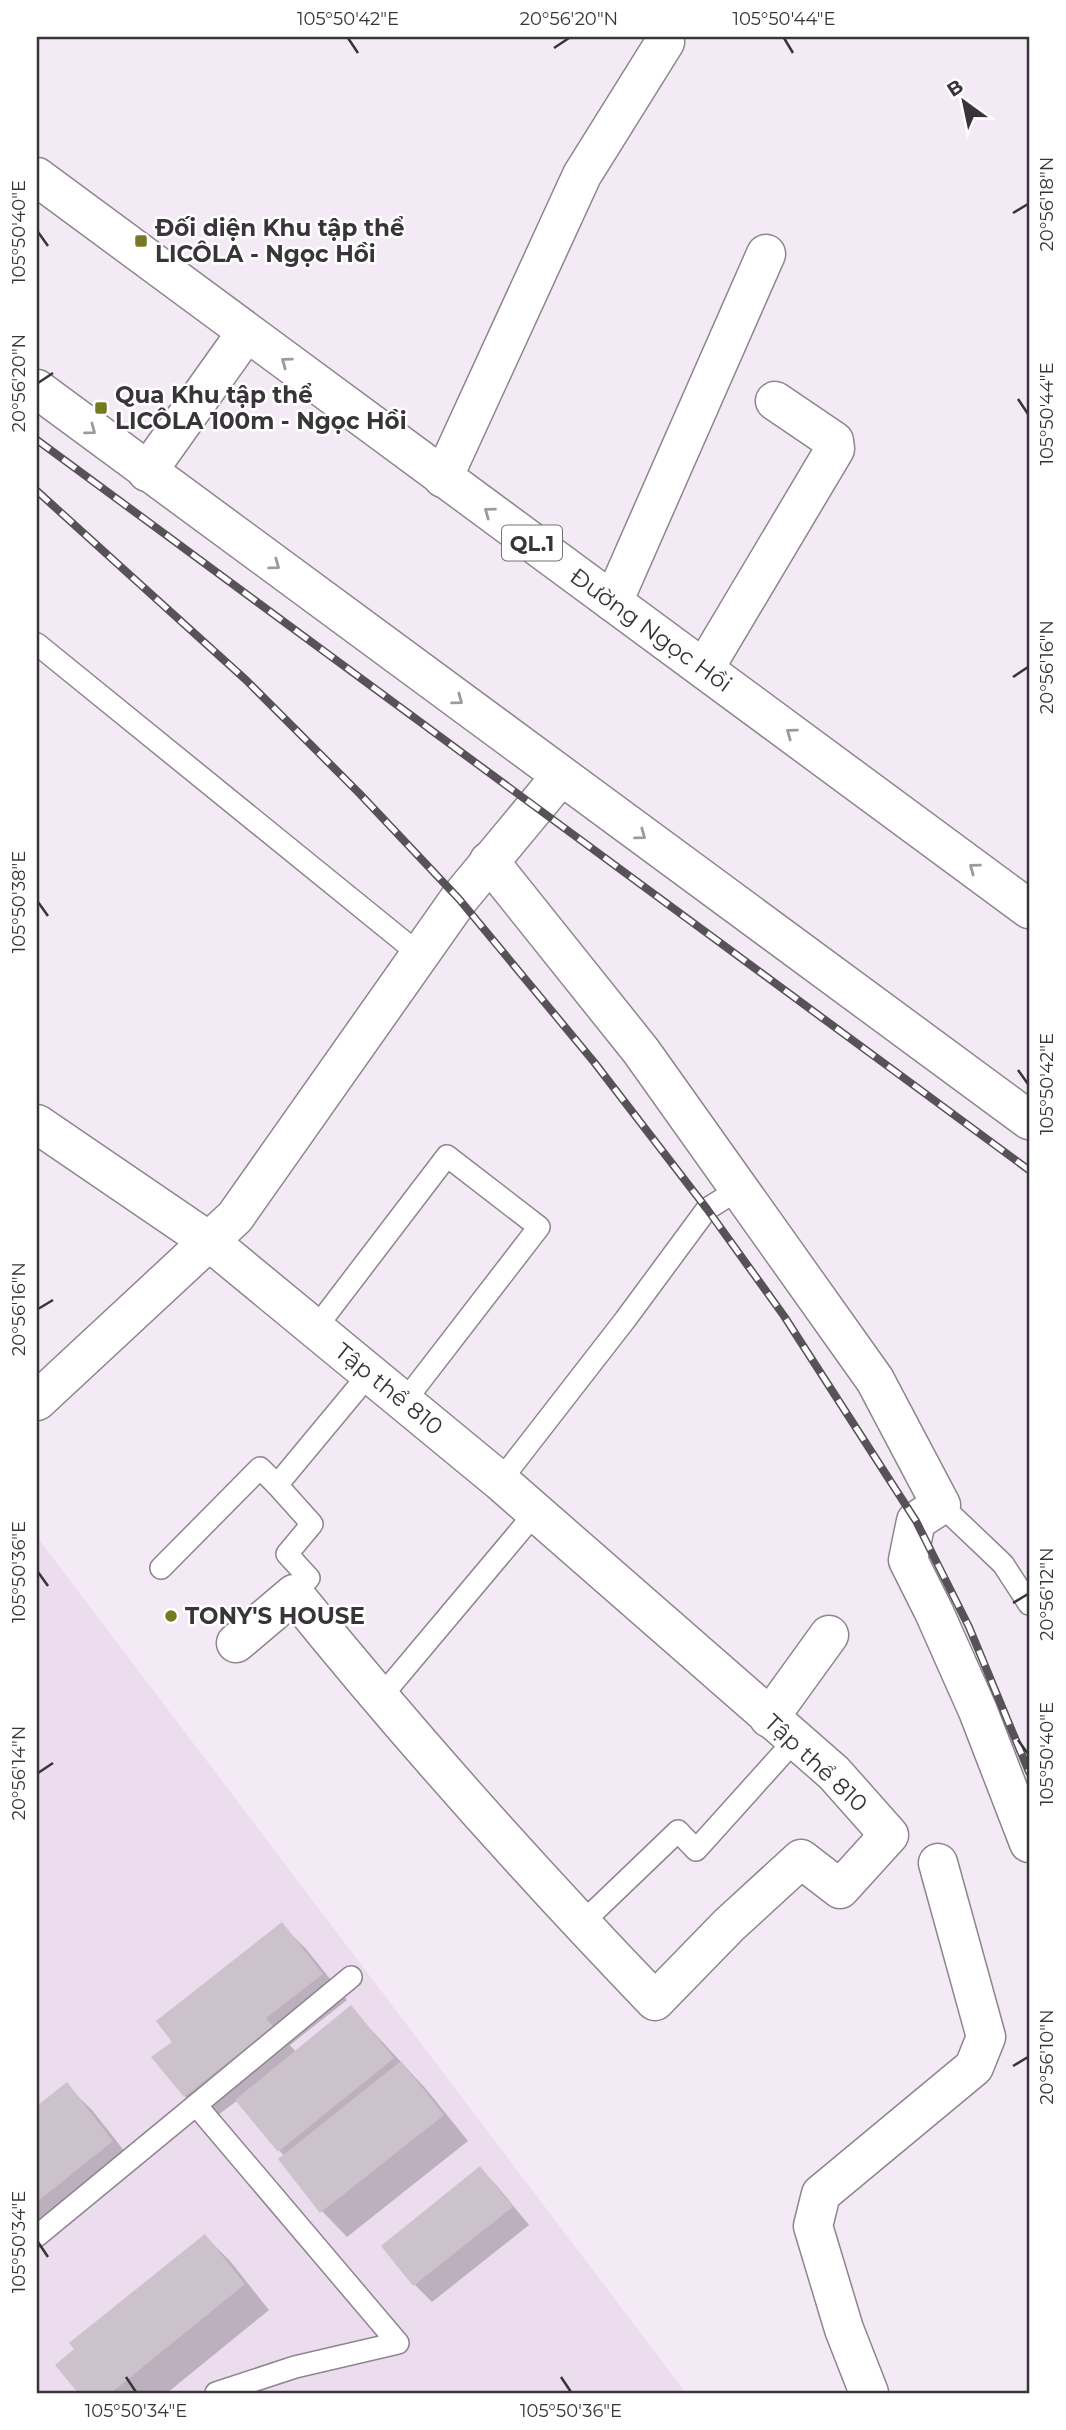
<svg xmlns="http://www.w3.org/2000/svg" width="1066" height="2430" viewBox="0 0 1066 2430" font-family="Montserrat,sans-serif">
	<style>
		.built { fill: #ebdcee }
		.shadow { fill: #0003 }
		.building { fill: #cbc2cc }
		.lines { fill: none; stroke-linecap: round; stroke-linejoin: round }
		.service-casing { stroke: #8e858f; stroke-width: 24 }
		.minor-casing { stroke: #8e858f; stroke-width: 41 }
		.trunk-casing { stroke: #8e858f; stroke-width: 41 }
		.service { stroke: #fff; stroke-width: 21 }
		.minor { stroke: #fff; stroke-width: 38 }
		.trunk { stroke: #fff; stroke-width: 38 }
		.rail-casing { stroke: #565257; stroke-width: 8 }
		.rail { stroke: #fff; stroke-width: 5; stroke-dasharray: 16; stroke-linecap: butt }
		.oneway { stroke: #9c9a9c }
		.ticks { fill: none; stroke: #383539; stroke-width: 2.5 }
		.poi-dot { fill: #767a22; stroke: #fff; stroke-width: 2.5 }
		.labels { text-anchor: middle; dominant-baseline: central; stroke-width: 5; stroke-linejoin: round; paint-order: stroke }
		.shield { fill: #fff; stroke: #747274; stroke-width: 2 }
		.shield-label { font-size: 21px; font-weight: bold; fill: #383539 }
		.poi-label { font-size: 23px; font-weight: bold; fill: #383539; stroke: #fff; text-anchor: start }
		.street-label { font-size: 23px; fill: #383539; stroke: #fff }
		.neatline { fill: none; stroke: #383539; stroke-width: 2.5 }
		.ticks-label { font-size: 18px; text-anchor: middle; fill: #383539 }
	</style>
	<rect width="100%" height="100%" fill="#f4eaf5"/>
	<polygon class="built" points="37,1537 686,2393 37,2393"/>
	<g class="shadow">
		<polygon points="282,1925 307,1950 347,2000 290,2045 296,2052 351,2008 426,2089 468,2141 347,2237 322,2211 284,2156 238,2100 210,2121 185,2096 174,2042"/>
		<polygon points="66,2085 92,2110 137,2167 37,2247 37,2108"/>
		<polygon points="480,2169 497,2186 529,2225 432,2302 415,2285"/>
		<polygon points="205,2236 230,2261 269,2310 167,2393 80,2393 57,2366"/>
	</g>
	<g class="building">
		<polygon points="282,1922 323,1974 266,2018 273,2026 184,2097 151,2057 172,2042 156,2021"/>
		<polygon points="351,2005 394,2058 278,2152 235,2100"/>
		<polygon points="401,2061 444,2115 320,2213 278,2159"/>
		<polygon points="67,2082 113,2141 37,2202 37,2106"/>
		<polygon points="480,2166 513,2207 413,2286 381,2246"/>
		<polygon points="205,2234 245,2284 111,2393 78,2393 55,2365 74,2349 69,2343"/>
	</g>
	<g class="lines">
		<defs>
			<g id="service">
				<polyline points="37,644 419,954"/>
				<polyline points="315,1329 447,1156 539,1227 404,1402"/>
				<polyline points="500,1481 625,1320 707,1209 739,1189"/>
				<polyline points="277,1485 312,1524 287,1554 309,1578 294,1594"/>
				<polyline points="941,1505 1003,1564 1029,1604"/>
				<polyline points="161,1568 260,1468 277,1485 370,1373"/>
				<polyline points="379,1699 536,1512"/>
				<polyline points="581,1924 678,1831 696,1850 795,1740"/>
				<polyline points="196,2105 351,1977"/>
				<polyline points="37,2236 196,2105 398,2343 295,2367 216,2393"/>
			</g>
			<g id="minor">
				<polyline points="443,478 582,175 665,42"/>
				<polyline points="613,602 766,254"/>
				<polyline points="704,669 835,449 834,441 775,401"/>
				<polyline points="489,861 641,1051 875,1380 941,1505 916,1521 908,1560 934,1612 978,1711 1029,1843"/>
				<path d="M37 1124 210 1242 500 1481 834 1773 889 1835 840 1889 801 1859 729 1925 655 2001C529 1870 408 1735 294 1594L236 1643"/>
				<polyline points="37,1401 235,1217 459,899 561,776"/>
				<polyline points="769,1718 829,1635"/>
				<polyline points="869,2393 844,2329 813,2226 821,2194 974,2067 986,2037 938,1863"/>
			</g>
			<g id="trunk">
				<polyline points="37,177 1029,909"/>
				<polyline points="37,389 1029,1120"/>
				<polyline points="147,472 246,333"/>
			</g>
		</defs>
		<use href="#service" class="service-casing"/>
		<use href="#minor" class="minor-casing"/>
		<use href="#trunk" class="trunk-casing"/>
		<use href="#service" class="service"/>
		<use href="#minor" class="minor"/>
		<use href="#trunk" class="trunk"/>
		<defs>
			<g id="rail">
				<polyline points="37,440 1029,1170"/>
				<polyline points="37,491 246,680 359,793 459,899 594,1062 707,1209 784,1316 916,1521 969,1627 1029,1772"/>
			</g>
		</defs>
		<use href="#rail" class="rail-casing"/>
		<use href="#rail" class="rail"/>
	</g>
	<defs><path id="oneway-chevron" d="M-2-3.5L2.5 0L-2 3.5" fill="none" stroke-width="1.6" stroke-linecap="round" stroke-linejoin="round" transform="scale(1.75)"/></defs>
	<g class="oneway">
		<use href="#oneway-chevron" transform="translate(286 362) rotate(-144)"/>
		<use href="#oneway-chevron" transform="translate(91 430) rotate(37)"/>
		<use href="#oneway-chevron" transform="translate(489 512) rotate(-144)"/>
		<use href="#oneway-chevron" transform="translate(275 565) rotate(36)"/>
		<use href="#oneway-chevron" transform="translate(458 700) rotate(36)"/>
		<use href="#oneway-chevron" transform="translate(791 733) rotate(-144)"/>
		<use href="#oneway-chevron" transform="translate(641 835) rotate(36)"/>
		<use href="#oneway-chevron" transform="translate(974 868) rotate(-144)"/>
	</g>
	<path class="ticks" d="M348 38 358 53M784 38 793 53M554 48 569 38M1013 213 1028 204M38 232 48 246M38 383 53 373M1018 399 1028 414M1013 677 1028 667M38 902 48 916M1018 1070 1028 1084M38 1309 53 1300M38 1572 48 1586M1013 1603 1028 1594M1018 1740 1028 1754M38 1773 53 1763M1013 2066 1028 2057M38 2242 48 2257M126 2377 136 2392M561 2377 571 2392"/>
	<g class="poi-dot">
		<rect x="134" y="234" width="14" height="14" rx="3.5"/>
		<rect x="94" y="401" width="14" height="14" rx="3.5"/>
		<circle cx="171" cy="1616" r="7"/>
	</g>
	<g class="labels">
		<rect class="shield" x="502" y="525.5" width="60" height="35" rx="5"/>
		<g class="shield-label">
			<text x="532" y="543">QL.1</text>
		</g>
		<g class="poi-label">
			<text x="155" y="228">Đối diện Khu tập thể<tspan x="155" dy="26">LICÔLA - Ngọc Hồi</tspan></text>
			<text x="115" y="395">Qua Khu tập thể<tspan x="115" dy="26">LICÔLA 100m - Ngọc Hồi</tspan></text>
			<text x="185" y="1616">TONY'S HOUSE</text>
		</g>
		<g class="street-label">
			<text transform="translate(651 630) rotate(36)">Đường Ngọc Hồi</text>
			<text transform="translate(389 1389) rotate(39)">Tập thể 810</text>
			<text transform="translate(816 1763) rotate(43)">Tập thể 810</text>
		</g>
	</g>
	<rect width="1066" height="2430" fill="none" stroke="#ffffff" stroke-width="77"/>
	<g transform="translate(964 102) rotate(327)" stroke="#ffffff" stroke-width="5" paint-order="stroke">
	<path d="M0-5L12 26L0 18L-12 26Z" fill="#383539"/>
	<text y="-10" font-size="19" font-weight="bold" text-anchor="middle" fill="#383539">B</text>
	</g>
	<rect x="38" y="38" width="990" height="2354" class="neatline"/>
	<g class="ticks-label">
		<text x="348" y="25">105°50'42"E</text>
		<text x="569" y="25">20°56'20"N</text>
		<text x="784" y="25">105°50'44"E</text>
		<text transform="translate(1047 204) rotate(-90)" y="6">20°56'18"N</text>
		<text transform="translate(19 232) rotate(-90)" y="6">105°50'40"E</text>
		<text transform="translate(19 383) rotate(-90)" y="6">20°56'20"N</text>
		<text transform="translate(1047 414) rotate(-90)" y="6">105°50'44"E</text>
		<text transform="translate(1047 667) rotate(-90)" y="6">20°56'16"N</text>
		<text transform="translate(19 902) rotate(-90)" y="6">105°50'38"E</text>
		<text transform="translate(1047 1084) rotate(-90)" y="6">105°50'42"E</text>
		<text transform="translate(19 1309) rotate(-90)" y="6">20°56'16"N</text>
		<text transform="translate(19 1572) rotate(-90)" y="6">105°50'36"E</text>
		<text transform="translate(1047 1594) rotate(-90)" y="6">20°56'12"N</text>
		<text transform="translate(1047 1754) rotate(-90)" y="6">105°50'40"E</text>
		<text transform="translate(19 1773) rotate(-90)" y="6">20°56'14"N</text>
		<text transform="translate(1047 2057) rotate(-90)" y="6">20°56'10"N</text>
		<text transform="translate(19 2242) rotate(-90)" y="6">105°50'34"E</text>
		<text x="136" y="2417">105°50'34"E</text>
		<text x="571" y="2417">105°50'36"E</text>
	</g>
</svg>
